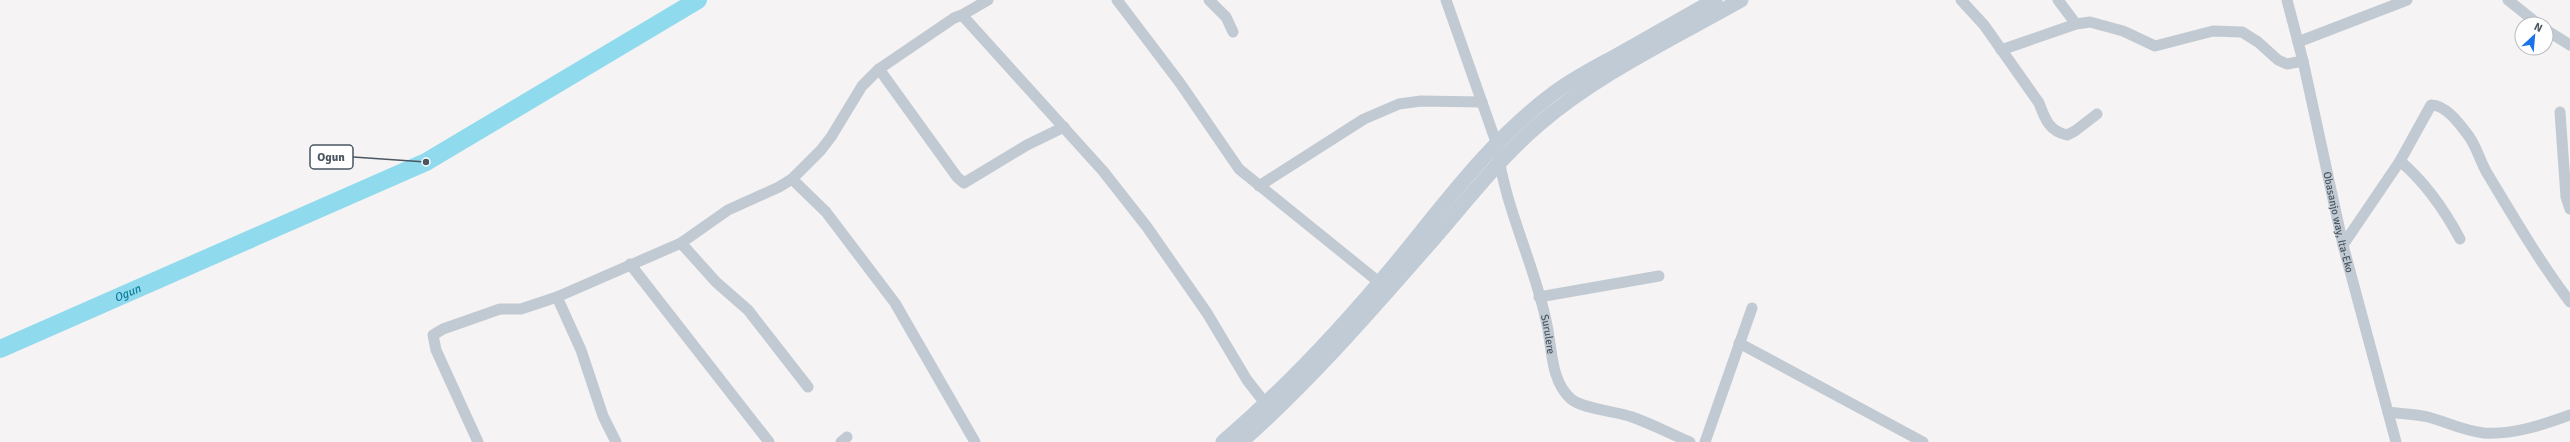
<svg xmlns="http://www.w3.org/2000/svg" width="2570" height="442" viewBox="0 0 2570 442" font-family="Signika,sans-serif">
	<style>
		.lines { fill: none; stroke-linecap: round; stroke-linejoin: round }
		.river { stroke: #90daee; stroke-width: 18 }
		.street { stroke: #c1cad2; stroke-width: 11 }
		.secondary { stroke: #c1cbd6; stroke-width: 15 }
		.labels { text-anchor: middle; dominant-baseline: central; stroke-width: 3; stroke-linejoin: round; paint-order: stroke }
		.street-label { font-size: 11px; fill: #4a5661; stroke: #fff }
		.water-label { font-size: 12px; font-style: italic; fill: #0c7c9b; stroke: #fff }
		.leader { fill: none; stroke: #4a5661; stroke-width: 1.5 }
		.callout-dot { fill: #4a5661; stroke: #fff; stroke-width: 1.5 }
		.callout { fill: #fff; stroke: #4a5661; stroke-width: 1.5 }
		.callout-label { font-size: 12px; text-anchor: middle; font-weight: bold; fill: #4a5661 }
	</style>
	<rect width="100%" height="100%" fill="#f5f3f3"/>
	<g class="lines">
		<path class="river" id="s1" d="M0 349 426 162 698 0"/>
		<g class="street">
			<polyline points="1117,0 1180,83 1239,169 1380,283"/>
			<polyline points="1209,0 1226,17 1233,32"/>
			<path id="s2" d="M1446 0 1497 145C1504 207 1535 264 1547 325 1552 349 1551 382 1571 399 1583 409 1616 411 1632 417 1652 424 1671 434 1690 442"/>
			<path d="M1961 0 1984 25 2039 103C2045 119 2049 131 2067 135L2075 131 2097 114"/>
			<polyline points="2058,0 2076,24"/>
			<path id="s3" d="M2287 0 2303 61 2343 245 2396 442"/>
			<polyline points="2508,0 2538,24"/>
			<polyline points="962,15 1103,171 1147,227 1207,313 1247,380 1265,403"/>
			<polyline points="2546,30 2570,45"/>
			<polyline points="2298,42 2407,0"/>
			<polyline points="2001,50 2076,24 2090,22 2123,31 2155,46 2213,31 2242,32 2258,42 2278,60 2287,64 2303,61"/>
			<polyline points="879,69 957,177 964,183 1027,145 1064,127"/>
			<polyline points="2560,112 2566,197 2570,209"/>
			<path d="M2400 161C2426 183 2444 209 2460 239"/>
			<polyline points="792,179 826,212 895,303 975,442"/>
			<polyline points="1259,186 1364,119 1399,104 1421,101 1482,102"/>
			<polyline points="681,243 716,282 748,310 808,387"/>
			<path d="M2343 245 2400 161 2431 105C2446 105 2459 123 2468 135 2476 145 2480 161 2487 173 2513 216 2539 261 2570 302"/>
			<polyline points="630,264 769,442"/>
			<polyline points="557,297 581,350 603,416 616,442"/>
			<polyline points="1539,297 1659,276"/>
			<polyline points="1739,343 1923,442"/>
			<path d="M2388 412C2401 414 2415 414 2428 417 2447 422 2464 431 2484 433 2512 435 2543 425 2570 415"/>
			<polyline points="478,442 436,350 433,335 443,329 500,309 521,309 557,297 681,243 728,210 779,187 792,179 821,150 831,137 862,86 879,69 954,18 962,15 988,0"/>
			<polyline points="841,442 847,437"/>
			<polyline points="1705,442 1752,308"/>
		</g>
		<g class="secondary">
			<path d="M1223 442C1286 388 1343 327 1396 263 1443 206 1490 141 1550 96 1570 80 1594 68 1616 56 1649 37 1682 19 1715 0"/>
			<path d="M1241 442C1312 379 1374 307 1436 236 1468 199 1500 158 1537 126 1597 74 1672 39 1741 0"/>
		</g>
	</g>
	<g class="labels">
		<g class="street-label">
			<text stroke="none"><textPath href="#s3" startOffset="228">Obasanjo way, Ita-Eko</textPath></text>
			<text stroke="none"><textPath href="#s2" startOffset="350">Surulere</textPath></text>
		</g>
		<g class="water-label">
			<text stroke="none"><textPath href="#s1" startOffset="139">Ogun</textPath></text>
		</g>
	</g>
	<path class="leader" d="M426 162L353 157"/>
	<circle class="callout-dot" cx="426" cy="162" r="4"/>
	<rect class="callout" x="310" y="145" width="43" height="24" rx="4"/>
	<g class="callout-label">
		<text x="331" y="161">Ogun</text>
	</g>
	<g transform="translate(2534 36) rotate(26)"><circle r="19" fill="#ffffff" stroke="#b7bbc0"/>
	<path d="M0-3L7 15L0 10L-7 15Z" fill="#1a73e8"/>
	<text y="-6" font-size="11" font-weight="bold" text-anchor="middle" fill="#4a5661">N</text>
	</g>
</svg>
